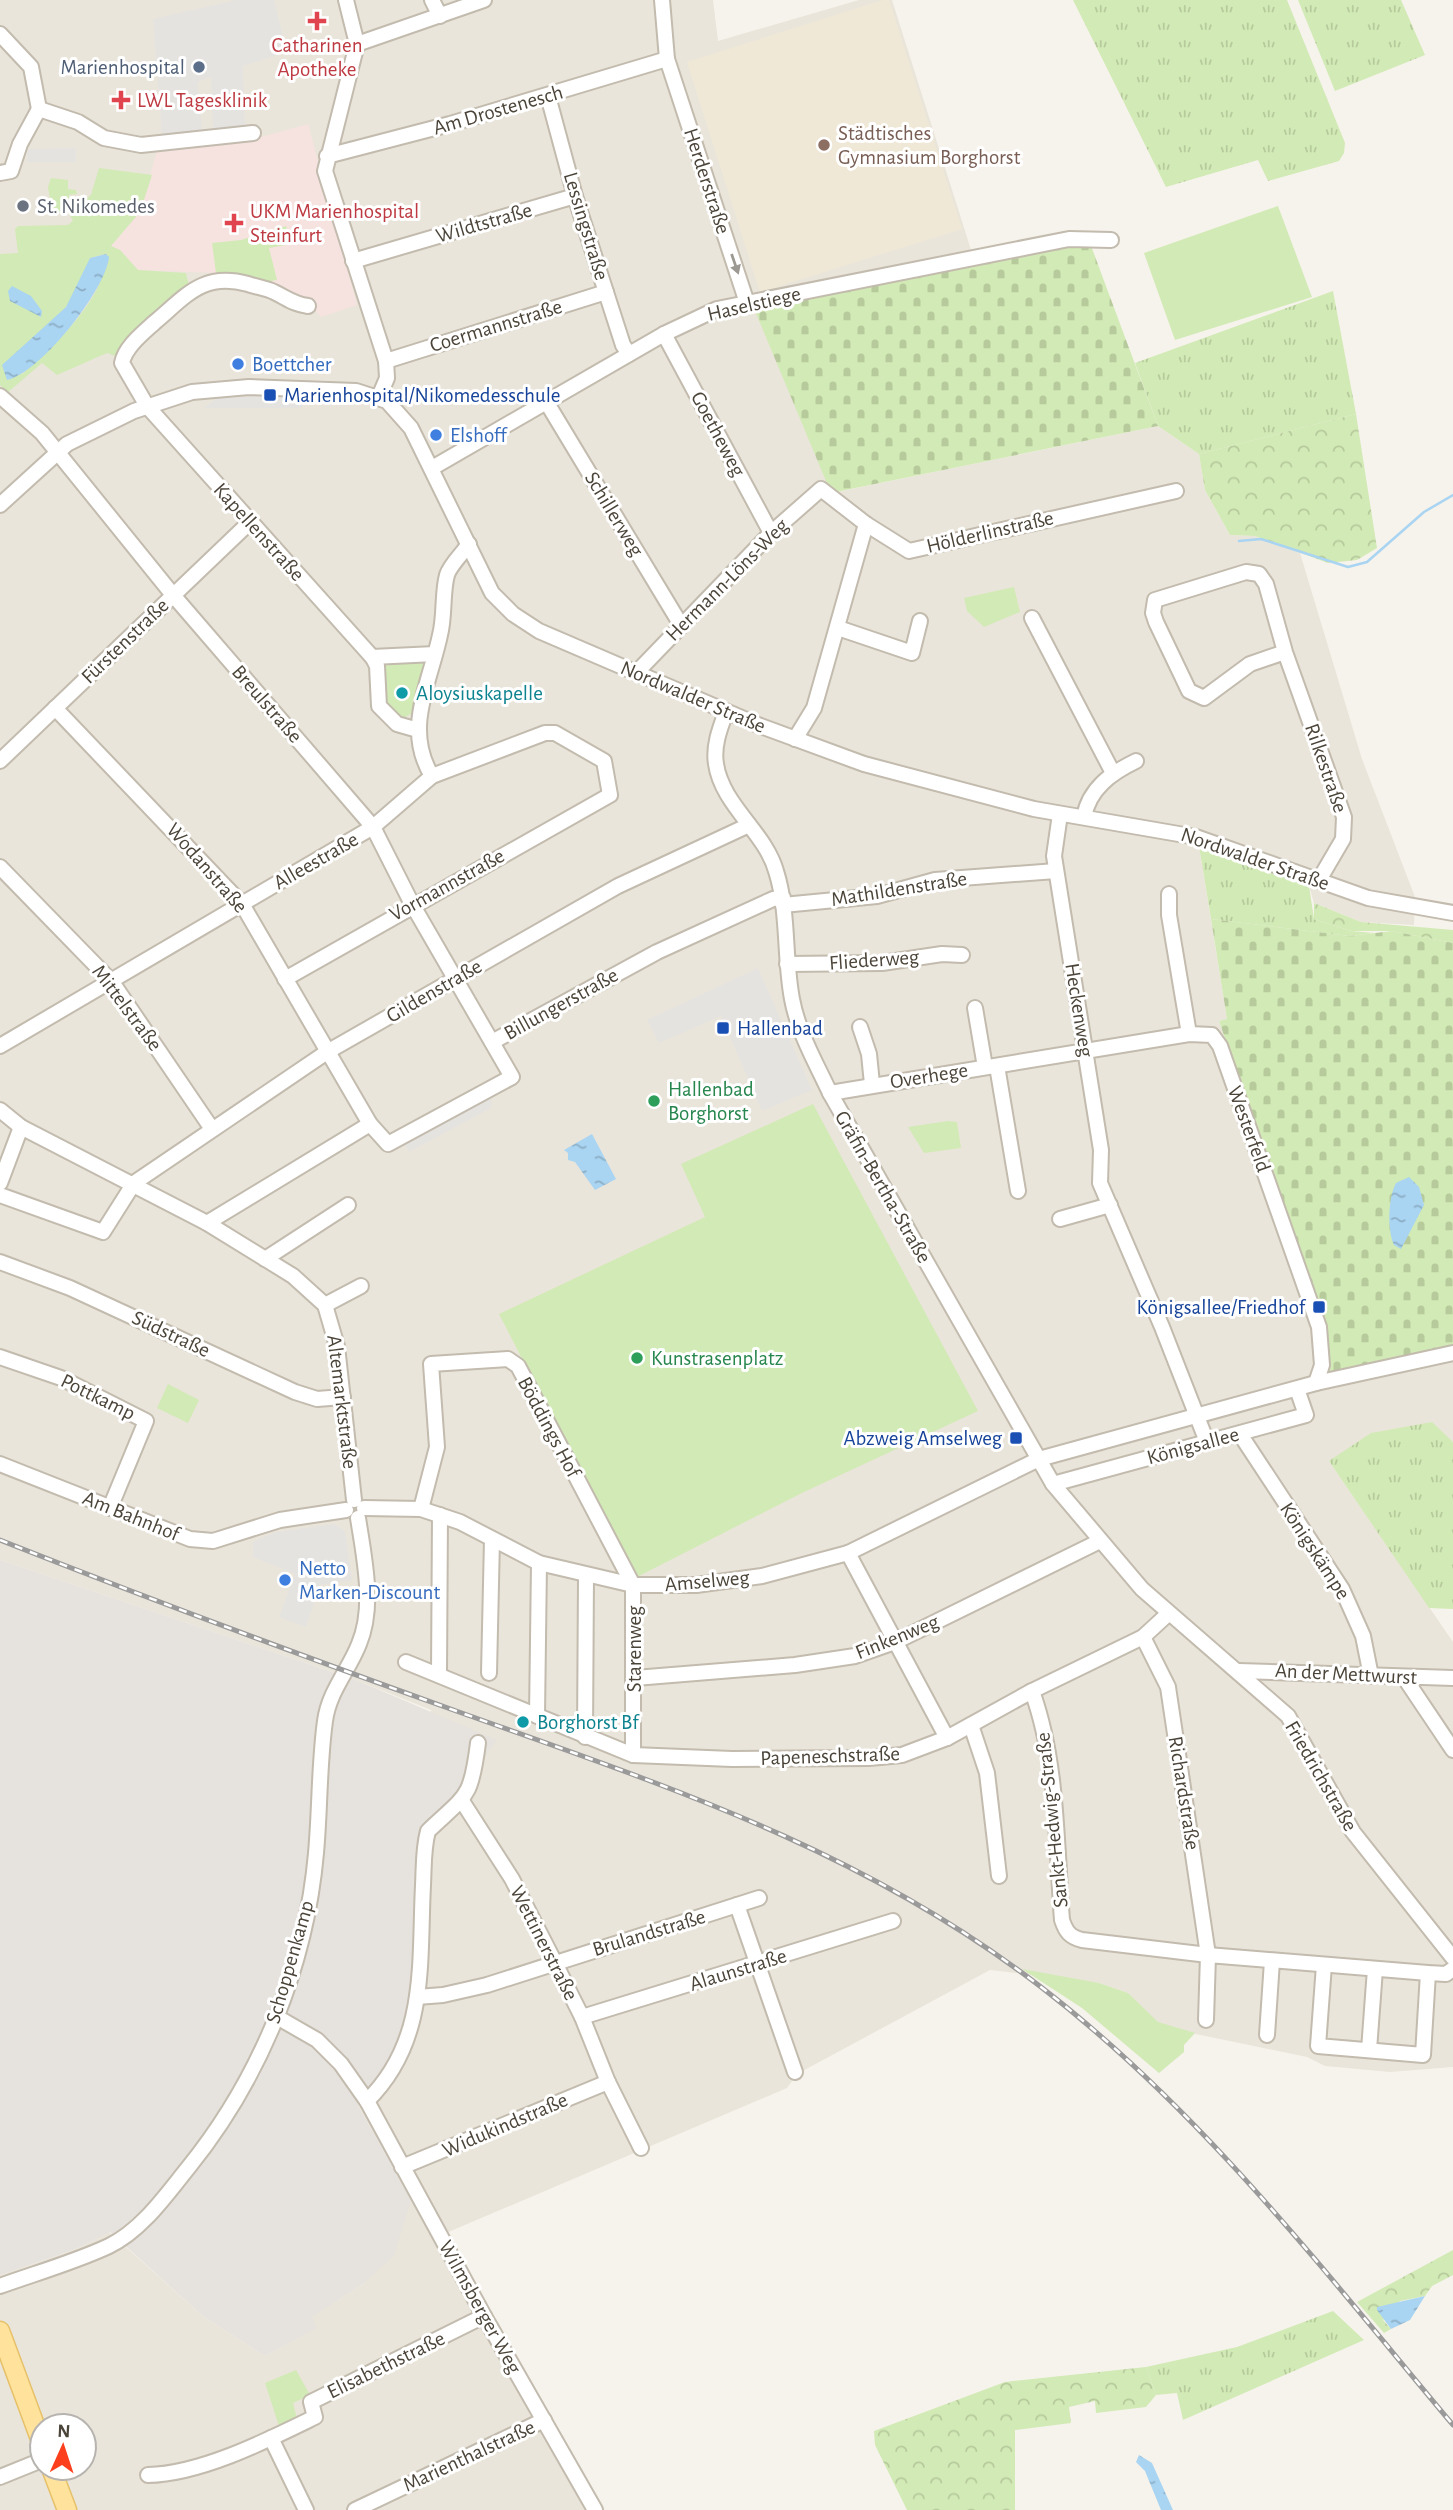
<svg xmlns="http://www.w3.org/2000/svg" width="1453" height="2510" viewBox="0 0 1453 2510" font-family="'Alegreya Sans',sans-serif">
	<style>
		.residential { fill: #eae5da; fill-rule: evenodd }
		.industrial { fill: #e6e2dd }
		.education { fill: #efe8d6 }
		.medical { fill: #f6e3e0 }
		.grass { fill: url(#grass-tufts) }
		.forest { fill: url(#forest-crowns) }
		.cemetery { fill: url(#cemetery-stones) }
		.green { fill: #d2eab5; fill-rule: evenodd }
		.parking { fill: #e5e3e0 }
		.water { fill: url(#water-ripples) }
		.lines { fill: none; stroke-linecap: round; stroke-linejoin: round }
		.stream { stroke: #a9d4f2; stroke-width: 2.5 }
		.minor-casing { stroke: #c2bbae; stroke-width: 18 }
		.major-casing { stroke: #e6c16a; stroke-width: 21 }
		.minor { stroke: #fff; stroke-width: 14 }
		.major { stroke: #ffe39c; stroke-width: 18 }
		.rail-casing { stroke: #9a9a9a; stroke-width: 5 }
		.rail { stroke: #fff; stroke-width: 2.5; stroke-dasharray: 8; stroke-linecap: butt }
		.oneway { fill: #9c9892 }
		.health-dot { fill: #e0444e; stroke: #fff; stroke-width: 2.5 }
		.service-dot { fill: #5c6f8a; stroke: #fff; stroke-width: 2.5 }
		.education-dot { fill: #8d6e63; stroke: #fff; stroke-width: 2.5 }
		.worship-dot { fill: #6b7280; stroke: #fff; stroke-width: 2.5 }
		.shop-dot { fill: #3f7fe0; stroke: #fff; stroke-width: 2.5 }
		.transit-dot { fill: #1a4fb4; stroke: #fff; stroke-width: 2.5 }
		.culture-dot { fill: #0f9aa8; stroke: #fff; stroke-width: 2.5 }
		.leisure-dot { fill: #2e9e5b; stroke: #fff; stroke-width: 2.5 }
		.labels { text-anchor: middle; dominant-baseline: central; stroke-width: 6; stroke-linejoin: round; paint-order: stroke }
		.health-label { font-size: 21px; fill: #be3a42; stroke: #fff; text-anchor: start }
		.service-label { font-size: 21px; fill: #4e5e75; stroke: #fff; text-anchor: end }
		.street-label { font-size: 21px; fill: #4b4439; stroke: #fff }
		.education-label { font-size: 21px; fill: #785e54; stroke: #fff; text-anchor: start }
		.worship-label { font-size: 21px; fill: #5b616d; stroke: #fff; text-anchor: start }
		.shop-label { font-size: 21px; fill: #366cbe; stroke: #fff; text-anchor: start }
		.transit-label { font-size: 21px; fill: #164399; stroke: #fff; text-anchor: start }
		.culture-label { font-size: 21px; fill: #0d838f; stroke: #fff; text-anchor: start }
		.leisure-label { font-size: 21px; fill: #27864d; stroke: #fff; text-anchor: start }
	</style>
	<defs>
		<pattern id="grass-tufts" width="24" height="20" patternUnits="userSpaceOnUse" patternTransform="scale(1.75)"><rect width="24" height="20" fill="#d2eab5"/><path d="M3 7l-1-3M5 7V3M7 7l1-3M15 17l-1-3M17 17v-4M19 17l1-3" fill="none" stroke="#b6ca9c"/></pattern>
		<pattern id="forest-crowns" width="20" height="18" patternUnits="userSpaceOnUse" patternTransform="scale(1.75)"><rect width="20" height="18" fill="#d2eab5"/><path d="M2 6a3 3 0 1 1 6 0M12 15a3 3 0 1 1 6 0" fill="none" stroke="#b6ca9c"/></pattern>
		<pattern id="cemetery-stones" width="16" height="16" patternUnits="userSpaceOnUse" patternTransform="scale(1.75)"><rect width="16" height="16" fill="#d2eab5"/><path d="M2 7V4a2 2 0 0 1 4 0v3zM10 15v-3a2 2 0 0 1 4 0v3z" fill="#b6ca9c"/></pattern>
		<pattern id="water-ripples" width="26" height="14" patternUnits="userSpaceOnUse" patternTransform="scale(1.75)"><rect width="26" height="14" fill="#a9d4f2"/><path d="M2 4q2-2 4 0t4 0M15 11q2-2 4 0t4 0" fill="none" stroke="#8caec5"/></pattern>
	</defs>
	<rect width="100%" height="100%" fill="#f6f3ec"/>
	<path class="residential" d="M0 0H713L718 41 859 0H892L972 253V268L870 284 832 493 1158 426 1199 454 1205 490 1230 535 1255 536 1300 553 1362 759 1415 897 1414 925 1361 922 1314 903 1309 886 1229 853 1199 846 1227 1019 1219 1021 1327 1334V1371L1348 1372 1453 1345V1442L1431 1422 1329 1461 1453 1642V2067L1390 2072 1325 2066 1307 2057 1157 2026 1128 1993 1099 1983 990 1970 797 2074 787 2088 432 2239 588 2510H0V2275L73 2250 109 2232 204 2317 265 2356 316 2328 311 2317 364 2283 411 2200 358 2105 394 2056 412 1982 419 1845 431 1710 356 1680 0 1560ZM42 2426H84V2468H42Z"/>
	<polygon class="industrial" points="0,1560 356,1680 497,1740 419,1845 412,1982 405,2021 394,2056 358,2105 411,2200 394,2256 364,2283 312,2317 317,2328 265,2356 204,2317 110,2232 73,2250 0,2275"/>
	<polygon class="education" points="883,0 889,0 962,229 760,292 687,62"/>
	<polygon class="medical" points="308,124 357,305 321,317 309,302 265,282 216,273 138,270 120,250 110,246 140,212 158,147 240,143"/>
	<g class="grass">
		<polygon points="1073,0 1287,0 1345,143 1344,153 1339,161 1268,181 1258,160 1166,187"/>
		<polygon points="1298,0 1401,0 1425,55 1335,91"/>
		<polygon points="1333,291 1356,414 1199,454 1158,426 1135,363"/>
		<polygon points="1199,846 1229,853 1309,886 1314,919 1351,931 1374,933 1350,936 1211,919"/>
		<polygon points="1432,1422 1453,1442 1453,1609 1429,1608 1329,1461 1371,1433"/>
		<polygon points="1333,2311 1364,2340 1183,2420 1177,2393 1156,2395 1146,2367 1237,2347"/>
	</g>
	<g class="forest">
		<polygon points="1356,414 1377,548 1357,560 1328,563 1255,536 1230,535 1205,490 1199,454"/>
		<polygon points="1314,903 1361,922 1453,930 1453,943 1392,931 1351,931 1314,919"/>
		<polygon points="1453,2250 1453,2275 1432,2286 1425,2296 1400,2301 1383,2320 1391,2329 1384,2333 1357,2302"/>
		<polygon points="1146,2367 1156,2395 1146,2407 1096,2413 1095,2401 1069,2407 1071,2423 1015,2430 1015,2510 907,2510 875,2445 874,2431 1005,2382"/>
	</g>
	<g class="cemetery">
		<path d="M1090 243 1158 426 831 493 755 311C866 285 978 267 1090 243Z"/>
		<polygon points="1211,919 1350,936 1392,931 1453,943 1453,1345 1348,1372 1327,1372 1327,1334 1219,1021 1227,1019"/>
	</g>
	<g class="green">
		<path d="M99 168 152 175 140 212 111 246 120 250 138 270 186 273 189 286 118 357 107 353 57 375 42 363 7 393 0 385V254L18 253 15 229 18 226 68 225 73 221 68 211 52 212 48 187 51 178 68 180V189L76 190 77 194 69 195V203L78 204 91 195ZM105 254C109 296 51 349 21 375L75 293 90 258Z"/>
		<polygon points="1278,206 1312,297 1175,340 1144,253"/>
		<polygon points="286,226 291,244 269,248 277,280 265,282 216,273 212,243 241,240"/>
		<polygon points="1014,587 1020,612 984,627 967,611 964,598"/>
		<polygon points="430,661 412,713 404,718 386,705 386,662"/>
		<polygon points="813,1104 978,1411 804,1492 635,1578 499,1314 705,1217 681,1164"/>
		<polygon points="948,1121 957,1122 961,1148 924,1153 908,1127"/>
		<polygon points="168,1384 199,1400 188,1423 157,1408"/>
		<polygon points="1022,1969 1099,1983 1128,1993 1158,2022 1195,2033 1184,2045 1184,2052 1159,2073 1082,2008"/>
		<polygon points="296,2370 310,2395 293,2403 297,2419 280,2429 265,2383"/>
	</g>
	<g class="parking">
		<polygon points="236,0 274,0 287,52 243,66 245,127 213,129 211,77 198,82 202,132 162,137 153,19"/>
		<polygon points="76,148 76,162 27,162 27,149"/>
		<polygon points="270,396 309,399 301,408 204,408 217,398"/>
		<polygon points="758,968 812,1090 762,1111 721,1016 659,1043 647,1020"/>
		<polygon points="492,1094 491,1108 409,1152 404,1142"/>
		<polygon points="335,1524 345,1531 352,1580 320,1585 306,1627 279,1617 295,1574 253,1557 253,1542 276,1532"/>
	</g>
	<g class="water">
		<path d="M106 254 109 257C106 290 39 374 7 380L2 365 66 307 90 258Z"/>
		<polygon points="12,286 31,296 42,311 41,317 10,301 8,291"/>
		<polygon points="592,1134 616,1179 595,1190 575,1162 568,1160 568,1153 564,1150"/>
		<path d="M1409 1177 1419 1187 1424 1205 1401 1249 1394 1245C1387 1230 1388 1198 1396 1183Z"/>
		<polygon points="1425,2296 1410,2320 1391,2329 1377,2310 1377,2307"/>
		<polygon points="1139,2455 1152,2463 1173,2510 1161,2510 1145,2471 1136,2462"/>
	</g>
	<g class="lines">
		<polyline class="stream" points="1239,541 1261,539 1348,567 1367,562 1424,512 1453,495"/>
		<defs>
			<g id="minor">
				<polyline points="346,0 357,44 325,171 386,361 387,378 379,397"/>
				<polyline points="432,0 440,16"/>
				<polyline points="662,0 667,59 747,303"/>
				<polyline points="0,34 31,67 39,109"/>
				<polyline points="357,44 484,0"/>
				<polyline points="548,96 575,196 623,345 629,354"/>
				<polyline points="39,109 78,122 104,138 141,145 253,133"/>
				<polyline points="327,156 450,124 667,59"/>
				<polyline points="0,173 11,171 20,144 39,109"/>
				<polyline points="353,261 575,196"/>
				<path d="M308 306C293 304 287 298 274 292 266 288 256 287 248 284 203 272 187 295 155 322 143 333 125 347 122 363L147 406 373 658 377 666 379 706 397 724 418 730"/>
				<polyline points="664,334 771,533"/>
				<polyline points="386,361 606,292"/>
				<polyline points="0,396 42,433 173,595 373,827 412,904 512,1077 388,1144 370,1124 242,904 55,708"/>
				<polyline points="547,403 681,625"/>
				<polyline points="432,468 664,334 717,309 1069,239 1111,240"/>
				<polyline points="0,505 67,444 134,411 192,392 249,387 356,391 387,401 411,428 492,593 513,614 539,631 758,725 864,764 1034,809 1196,837 1368,898 1453,913"/>
				<polyline points="1032,618 1113,773"/>
				<polyline points="838,628 912,653 920,621"/>
				<polyline points="1285,652 1250,664 1204,698 1189,691 1156,622 1153,613 1155,600 1246,572 1259,574 1266,584 1285,652 1344,817 1343,839 1319,880"/>
				<polyline points="372,657 435,654"/>
				<polyline points="636,673 771,533 821,489 866,524 909,551 1176,491"/>
				<path d="M726 712C720 728 713 746 716 764 722 805 765 832 776 871 789 912 784 957 792 999 798 1032 816 1063 830 1093L1053 1484 1142 1589 1288 1716 1353 1832 1453 1958"/>
				<polyline points="795,739 814,708 866,524"/>
				<polyline points="0,761 250,522"/>
				<path d="M432 776C403 729 430 683 440 635 445 616 442 593 447 575 450 565 463 553 469 544"/>
				<polyline points="1060,814 1054,856 1101,1150 1100,1183 1162,1327 1207,1442"/>
				<path d="M1084 817C1089 789 1111 773 1136 761"/>
				<polyline points="0,867 112,982 212,1129"/>
				<polyline points="1169,894 1169,915 1189,1034"/>
				<polyline points="783,905 877,896 935,880 1056,871"/>
				<polyline points="787,964 882,963 942,954 962,955"/>
				<polyline points="975,1008 985,1067"/>
				<polyline points="860,1027 869,1054 872,1084"/>
				<polyline points="492,1042 657,952 773,899 783,898"/>
				<polyline points="0,1046 373,827 432,776 545,733 555,733 604,761 610,795 285,979"/>
				<polyline points="997,1066 1018,1191"/>
				<polyline points="830,1093 1189,1034 1212,1035 1220,1046 1319,1327 1322,1365 1316,1383"/>
				<polyline points="0,1110 21,1127 207,1223 293,1276 325,1305 337,1346 354,1500"/>
				<polyline points="0,1183 21,1127"/>
				<polyline points="0,1195 103,1232 134,1183 327,1052 618,886 749,825"/>
				<polyline points="1060,1219 1110,1205"/>
				<polyline points="207,1223 370,1124"/>
				<polyline points="265,1259 348,1205"/>
				<polyline points="0,1262 70,1288 295,1392 317,1399 343,1397"/>
				<polyline points="325,1305 361,1286"/>
				<polyline points="0,1357 61,1378 146,1421 110,1508"/>
				<polyline points="1240,1434 1342,1589 1363,1636 1371,1676"/>
				<polyline points="0,1464 190,1539 213,1541 280,1520 346,1510"/>
				<polyline points="1053,1484 1306,1415 1297,1389"/>
				<polyline points="364,1508 421,1509 460,1522 539,1563 633,1585 696,1585 762,1576 848,1553 1039,1459 1316,1383 1453,1353"/>
				<polyline points="421,1509 437,1447 431,1364 508,1359 518,1366 633,1585 633,1755"/>
				<polyline points="848,1553 947,1738"/>
				<polyline points="406,1662 633,1755 732,1759 869,1758 902,1755 947,1738 1032,1691 1143,1637 1168,1614"/>
				<polyline points="1239,1671 1453,1678"/>
				<polyline points="489,1673 492,1539"/>
				<polyline points="439,1675 440,1515"/>
				<polyline points="1404,1677 1453,1750"/>
				<polyline points="635,1678 795,1665 855,1656 895,1642 1100,1541"/>
				<path d="M1032 1691C1058 1763 1056 1844 1062 1920 1066 1932 1070 1937 1082 1940L1208 1955 1168 1687 1143 1637"/>
				<polyline points="537,1716 539,1563"/>
				<polyline points="971,1725 987,1773 999,1876"/>
				<polyline points="585,1737 586,1576"/>
				<polyline points="462,1801 512,1879 551,1955 582,2017 608,2082 641,2148"/>
				<polyline points="737,1905 795,2072"/>
				<polyline points="1324,1965 1318,2046 1423,2055 1428,1973"/>
				<polyline points="417,1997 443,1995 487,1985 759,1898"/>
				<polyline points="277,2017 317,2040 341,2064 367,2101 484,2316 595,2510"/>
				<polyline points="582,2017 893,1921"/>
				<polyline points="1206,2020 1208,1955 1428,1973 1446,1974 1453,1969"/>
				<polyline points="1267,2035 1272,1961"/>
				<polyline points="1369,2050 1375,1969"/>
				<path d="M367 2101C428 2041 419 1964 423 1885 424 1867 423 1849 428 1831 467 1794 471 1799 478 1743"/>
				<polyline points="402,2167 608,2082"/>
				<path d="M0 2286C36 2273 75 2262 109 2246 142 2230 166 2195 188 2168 260 2079 306 1967 316 1853 320 1809 319 1764 325 1721 329 1691 349 1670 359 1644 375 1606 364 1557 358 1518"/>
				<polyline points="271,2438 306,2510"/>
				<path d="M148 2475C201 2474 268 2440 315 2417L311 2402 484 2316"/>
				<polyline points="0,2477 42,2460"/>
				<polyline points="355,2510 544,2420"/>
			</g>
			<g id="major">
				<polyline points="0,2331 42,2444"/>
				<polyline points="51,2468 67,2510"/>
			</g>
		</defs>
		<use href="#minor" class="minor-casing"/>
		<use href="#major" class="major-casing"/>
		<use href="#minor" class="minor"/>
		<use href="#major" class="major"/>
		<defs>
			<path id="rail" d="M0 1540C152 1600 305 1657 459 1712 669 1787 861 1849 1041 1987 1201 2110 1324 2271 1453 2425"/>
		</defs>
		<use href="#rail" class="rail-casing"/>
		<use href="#rail" class="rail"/>
	</g>
	<defs><path id="oneway-solid" d="M-6-.8H1V-3.2L6.5 0L1 3.2V.8H-6Z" transform="scale(1.75)"/></defs>
	<use class="oneway" href="#oneway-solid" transform="translate(735 264) rotate(71)"/>
	<g class="health-dot">
		<path d="M313.5 10.5h7v7h7v7h-7v7h-7v-7h-7v-7h7z"/>
		<path d="M117.5 89.5h7v7h7v7h-7v7h-7v-7h-7v-7h7z"/>
		<path d="M230.5 212.5h7v7h7v7h-7v7h-7v-7h-7v-7h7z"/>
	</g>
	<circle class="service-dot" cx="199" cy="67" r="7"/>
	<circle class="education-dot" cx="824" cy="145" r="7"/>
	<circle class="worship-dot" cx="23" cy="206" r="7"/>
	<g class="shop-dot">
		<circle cx="238" cy="364" r="7"/>
		<circle cx="436" cy="435" r="7"/>
		<circle cx="285" cy="1580" r="7"/>
	</g>
	<g class="transit-dot">
		<rect x="263" y="388" width="14" height="14" rx="3.5"/>
		<rect x="716" y="1021" width="14" height="14" rx="3.5"/>
		<rect x="1312" y="1300" width="14" height="14" rx="3.5"/>
		<rect x="1009" y="1431" width="14" height="14" rx="3.5"/>
	</g>
	<g class="culture-dot">
		<circle cx="402" cy="693" r="7"/>
		<circle cx="523" cy="1722" r="7"/>
	</g>
	<g class="leisure-dot">
		<circle cx="654" cy="1101" r="7"/>
		<circle cx="637" cy="1358" r="7"/>
	</g>
	<g class="labels">
		<g class="health-label">
			<text x="317" y="45" text-anchor="middle">Catharinen<tspan x="317" dy="24">Apotheke</tspan></text>
			<text x="137" y="100">LWL Tagesklinik</text>
			<text x="250" y="211">UKM Marienhospital<tspan x="250" dy="24">Steinfurt</tspan></text>
		</g>
		<g class="service-label">
			<text x="185" y="67">Marienhospital</text>
		</g>
		<g class="street-label">
			<text transform="translate(498 110) rotate(-16)">Am Drostenesch</text>
			<text transform="translate(707 181) rotate(72)">Herderstraße</text>
			<text transform="translate(484 223) rotate(-16)">Wildtstraße</text>
			<text transform="translate(586 226) rotate(73)">Lessingstraße</text>
			<text transform="translate(754 304) rotate(-13)">Haselstiege</text>
			<text transform="translate(496 326) rotate(-17)">Coermannstraße</text>
			<text transform="translate(718 434) rotate(62)">Goetheweg</text>
			<text transform="translate(614 514) rotate(59)">Schillerweg</text>
			<text transform="translate(259 532) rotate(48)">Kapellenstraße</text>
			<text transform="translate(990 532) rotate(-13)">Hölderlinstraße</text>
			<text transform="translate(727 580) rotate(-45)">Hermann-Löns-Weg</text>
			<text transform="translate(125 641) rotate(-44)">Fürstenstraße</text>
			<text transform="translate(693 697) rotate(23)">Nordwalder Straße</text>
			<text transform="translate(267 704) rotate(49)">Breulstraße</text>
			<text transform="translate(1326 768) rotate(71)">Rilkestraße</text>
			<text transform="translate(1255 859) rotate(19)">Nordwalder Straße</text>
			<text transform="translate(316 861) rotate(-30)">Alleestraße</text>
			<text transform="translate(207 868) rotate(49)">Wodanstraße</text>
			<text transform="translate(447 885) rotate(-29)">Vormannstraße</text>
			<text transform="translate(899 889) rotate(-9)">Mathildenstraße</text>
			<text transform="translate(874 960) rotate(-4)">Fliederweg</text>
			<text transform="translate(434 991) rotate(-30)">Gildenstraße</text>
			<text transform="translate(561 1004) rotate(-29)">Billungerstraße</text>
			<text transform="translate(127 1008) rotate(53)">Mittelstraße</text>
			<text transform="translate(1079 1010) rotate(81)">Heckenweg</text>
			<text transform="translate(929 1076) rotate(-9)">Overhege</text>
			<text transform="translate(1249 1129) rotate(70)">Westerfeld</text>
			<text transform="translate(883 1187) rotate(60)">Gräfin-Bertha-Straße</text>
			<text transform="translate(171 1334) rotate(25)">Südstraße</text>
			<text transform="translate(98 1397) rotate(26)">Pottkamp</text>
			<text transform="translate(342 1402) rotate(83)">Altemarktstraße</text>
			<text transform="translate(549 1427) rotate(62)">Böddings Hof</text>
			<text transform="translate(1193 1446) rotate(-15)">Königsallee</text>
			<text transform="translate(131 1516) rotate(22)">Am Bahnhof</text>
			<text transform="translate(1315 1551) rotate(57)">Königskämpe</text>
			<text transform="translate(707 1581) rotate(-5)">Amselweg</text>
			<text transform="translate(897 1637) rotate(-22)">Finkenweg</text>
			<text transform="translate(634 1649) rotate(-90)">Starenweg</text>
			<text transform="translate(1346 1674) rotate(3)">An der Mettwurst</text>
			<text transform="translate(830 1756) rotate(-2)">Papeneschstraße</text>
			<text transform="translate(1321 1776) rotate(60)">Friedrichstraße</text>
			<text transform="translate(1184 1793) rotate(81)">Richardstraße</text>
			<text transform="translate(1052 1820) rotate(-96)">Sankt-Hedwig-Straße</text>
			<text transform="translate(649 1933) rotate(-17)">Brulandstraße</text>
			<text transform="translate(544 1943) rotate(63)">Wettinerstraße</text>
			<text transform="translate(290 1962) rotate(-74)">Schoppenkamp</text>
			<text transform="translate(738 1970) rotate(-17)">Alaunstraße</text>
			<text transform="translate(505 2125) rotate(-23)">Widukindstraße</text>
			<text transform="translate(480 2307) rotate(61)">Wilmsberger Weg</text>
			<text transform="translate(386 2365) rotate(-26)">Elisabethstraße</text>
			<text transform="translate(469 2456) rotate(-25)">Marienthalstraße</text>
		</g>
		<g class="education-label">
			<text x="838" y="133">Städtisches<tspan x="838" dy="24">Gymnasium Borghorst</tspan></text>
		</g>
		<g class="worship-label">
			<text x="37" y="206">St. Nikomedes</text>
		</g>
		<g class="shop-label">
			<text x="252" y="364">Boettcher</text>
			<text x="450" y="435">Elshoff</text>
			<text x="299" y="1568">Netto<tspan x="299" dy="24">Marken-Discount</tspan></text>
		</g>
		<g class="transit-label">
			<text x="284" y="395">Marienhospital/Nikomedesschule</text>
			<text x="737" y="1028">Hallenbad</text>
			<text x="1305" y="1307" text-anchor="end">Königsallee/Friedhof</text>
			<text x="1002" y="1438" text-anchor="end">Abzweig Amselweg</text>
		</g>
		<g class="culture-label">
			<text x="416" y="693">Aloysiuskapelle</text>
			<text x="537" y="1722">Borghorst Bf</text>
		</g>
		<g class="leisure-label">
			<text x="668" y="1089">Hallenbad<tspan x="668" dy="24">Borghorst</tspan></text>
			<text x="651" y="1358">Kunstrasenplatz</text>
		</g>
	</g>
	<g transform="translate(63 2447) rotate(3)"><circle r="33" fill="#ffffff" stroke="#b7b4b0" stroke-width="2"/>
	<path d="M0-5L12 26L0 18L-12 26Z" fill="#fc3f1d"/>
	<text y="-10" font-size="19" font-weight="bold" text-anchor="middle" fill="#4b4439">N</text>
	</g>
</svg>
